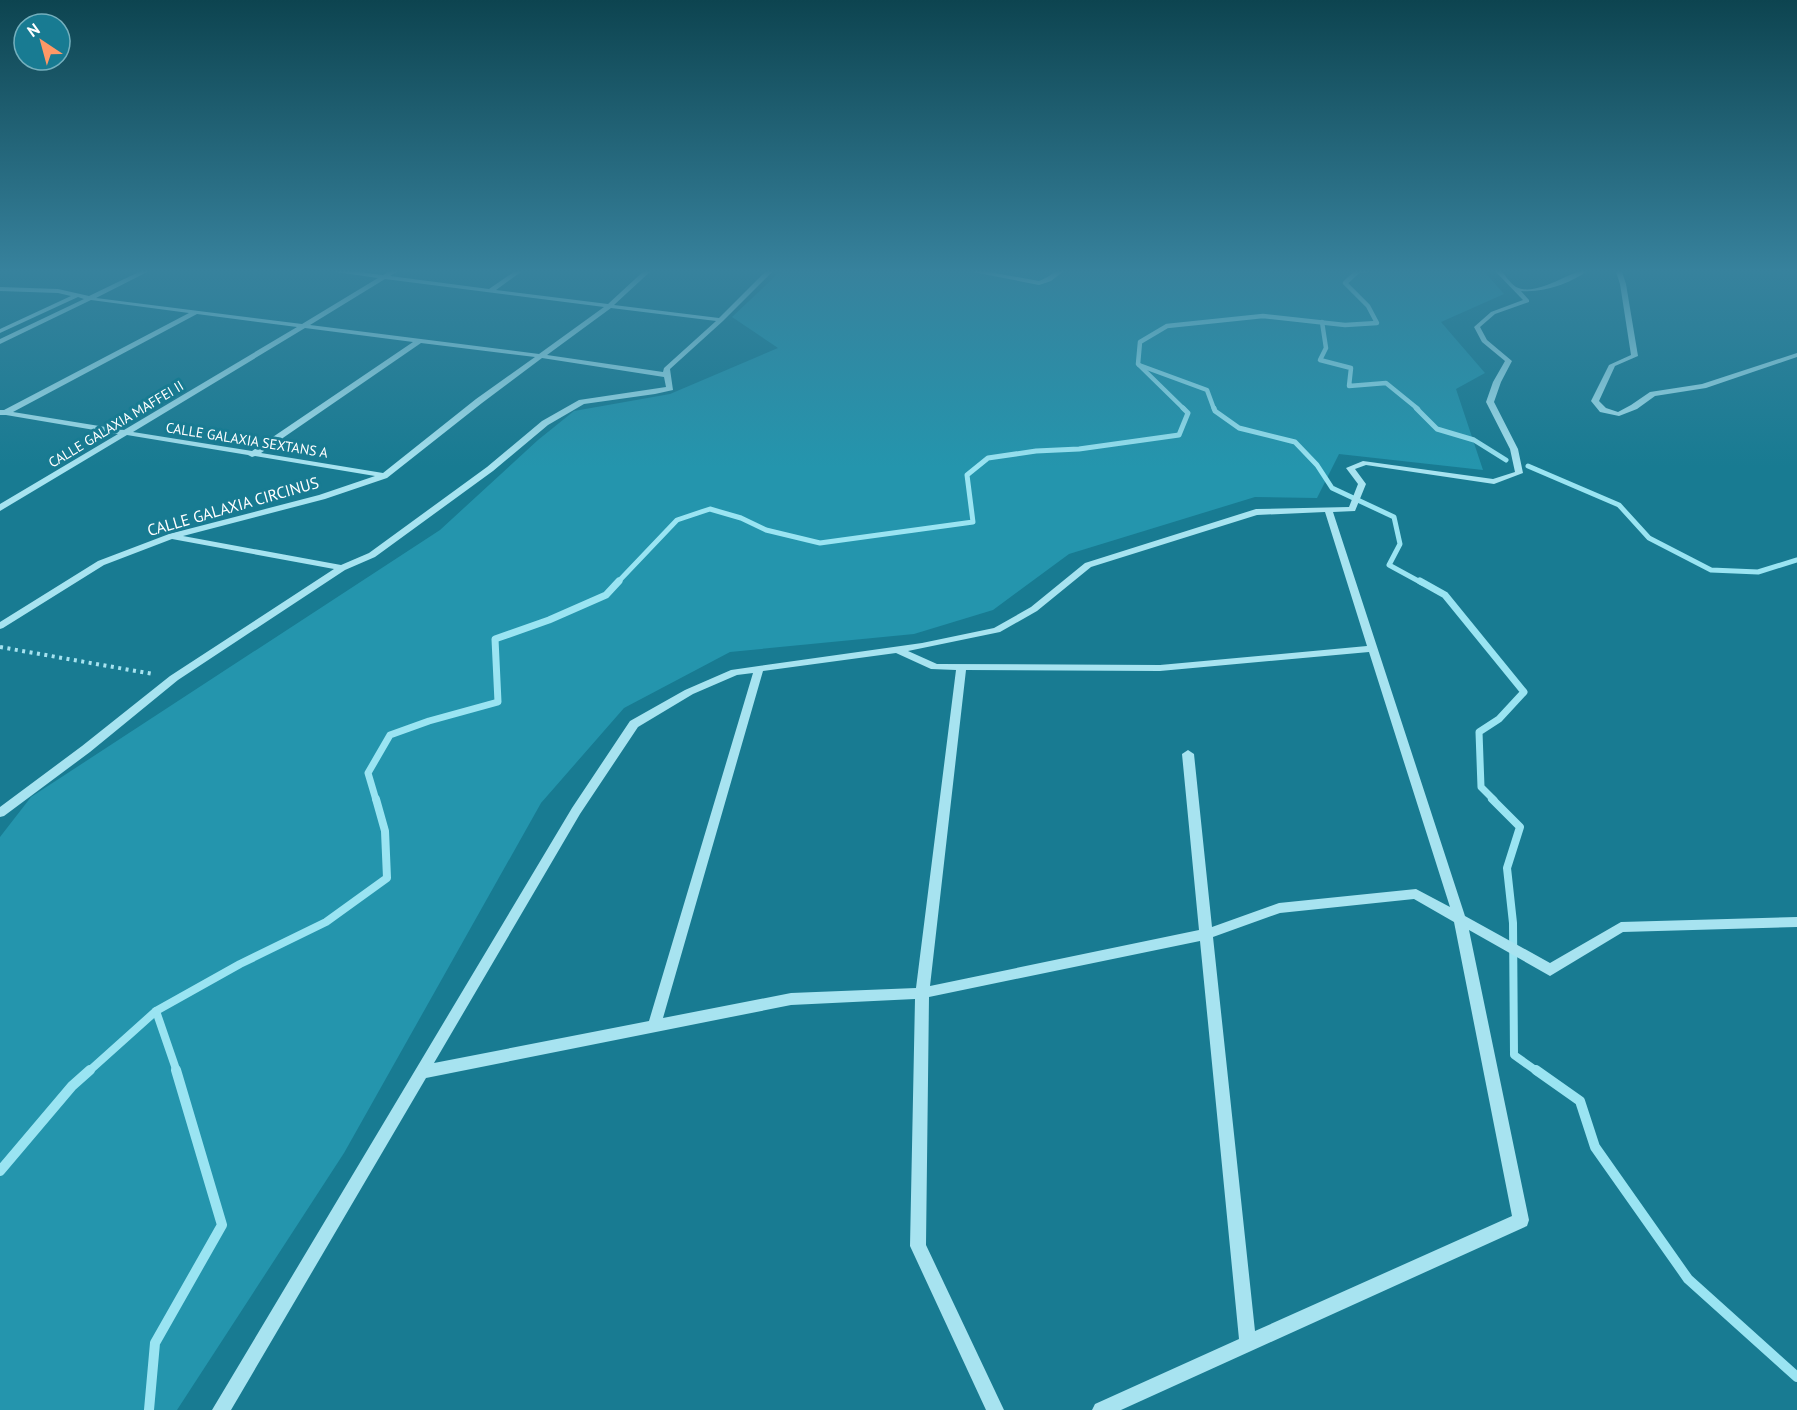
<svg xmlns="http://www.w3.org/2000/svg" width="1797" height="1410" viewBox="0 0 1797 1410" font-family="'PT Sans',sans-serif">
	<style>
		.green { fill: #2495ad }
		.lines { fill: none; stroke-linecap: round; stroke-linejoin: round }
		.stream-far4 { stroke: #9ae4f2; stroke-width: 4.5 }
		.stream-far3 { stroke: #9ae4f2; stroke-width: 5 }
		.stream-far2 { stroke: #9ae4f2; stroke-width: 7 }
		.stream-far1 { stroke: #9ae4f2; stroke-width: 8 }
		.stream { stroke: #9ae4f2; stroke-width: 10 }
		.path { stroke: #a7e3f0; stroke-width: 4; stroke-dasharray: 3 4.5; stroke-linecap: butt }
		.minor { fill: #a7e3f0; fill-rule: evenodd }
		.labels { text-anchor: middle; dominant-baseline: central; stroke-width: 6; stroke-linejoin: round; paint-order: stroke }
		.far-street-label { font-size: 14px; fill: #fff; stroke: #187b92 }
		.street-label { font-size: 16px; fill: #fff; stroke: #187b92 }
	</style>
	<rect width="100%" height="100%" fill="#187b92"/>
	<polygon class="green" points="783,269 1482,269 1504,294 1441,322 1485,373 1456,389 1483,470 1339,454 1317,498 1255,497 1069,554 993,610 914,634 730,652 624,708 541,803 344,1153 177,1410 0,1410 0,837 31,797 440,530 538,440 574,411 670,394 778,348 732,317"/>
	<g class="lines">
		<g class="stream-far4">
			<polyline points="1401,269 1432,269"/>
			<polyline points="1322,322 1326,348 1320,360 1351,368 1349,386 1386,383 1418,409"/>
			<polyline points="1139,365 1207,390 1214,409"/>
			<polyline points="1184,409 1138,364 1140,342 1167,326 1263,316 1345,325 1377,323 1368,306 1345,283 1358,271 1374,269"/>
		</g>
		<g class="stream-far3">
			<polyline points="1214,408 1215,411 1239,428 1295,442 1317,465 1332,488 1394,517 1400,544 1389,565 1422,583"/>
			<polyline points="1416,408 1437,429 1474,440 1506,460"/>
			<polyline points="1528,466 1619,505 1649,538 1711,570 1758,572 1797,560"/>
			<polyline points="617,583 677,520 710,509 741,518 766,530 820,543 973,522 967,475 988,458 1036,451 1079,449 1179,435 1188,413 1183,408"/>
		</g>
		<g class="stream-far2">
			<polyline points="1420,581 1445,595 1524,692 1499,719 1479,732 1481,787 1494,800"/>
			<polyline points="376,800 368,773 390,735 429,721 498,702 495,639 549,620 606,595 619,581"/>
		</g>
		<g class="stream-far1">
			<polyline points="1492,799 1520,827 1507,868 1513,923 1514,1055 1538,1072"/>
			<polyline points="156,1011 177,1072"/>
			<polyline points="88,1072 156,1011 240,964 326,922 387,878 385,831 376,799"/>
		</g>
		<g class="stream">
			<polyline points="1536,1070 1580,1101 1595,1147 1688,1279 1797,1377"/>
			<polyline points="0,1171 72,1086 90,1070"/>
			<polyline points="149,1410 155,1343 222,1225 176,1070"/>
		</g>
		<polyline class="path" points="0,647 153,674"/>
		<g class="minor">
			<polygon points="0,269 6,269 0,272"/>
			<path d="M145 269H153L96 298 302 324 378 278 315 269H334L383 275 393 269H401L390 276 489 289 518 269H525L496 290 608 304 646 269H653L614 305 719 318 768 269H775L723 321 670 369 673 390 655 394 584 404 548 425 493 471 375 557 345 570 178 680 90 752 4 816 0 817V807L82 746 170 676 334 569 172 539 104 565 3 628 0 629V622L98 561 169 534 319 495 375 476 255 456 252 457 248 455 127 435 0 511V504L118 434 6 415H0V410H4L189 313 91 300 0 344V339L84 299 78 297 0 333V329L71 296 58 293 0 291V287L58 289 89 296ZM385 279 604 307 539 354 310 325ZM611 308 716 321 664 368 663 372 547 355ZM197 314 297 327 124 430 13 412ZM305 328 413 342 252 451 133 432ZM421 343 535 357 476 399 383 473 261 453ZM542 358 664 377 666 387 579 400 542 421 487 467 369 553 341 565 183 536 325 499 387 478 482 403Z"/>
			<path d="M958 269H973L1039 281C1049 278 1055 269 1066 269L1051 281 1039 285Z"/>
			<path d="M1493 269H1500C1504 274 1510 283 1516 287 1537 298 1572 269 1590 269 1571 283 1545 293 1521 291L1529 300V302L1495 314 1480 327 1487 340 1512 361 1501 382 1494 402 1518 449 1523 473 1494 484 1366 465 1355 469 1366 484 1355 511 1333 512 1465 916 1550 963 1621 922 1797 917V927L1623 932 1550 976 1469 930 1529 1220 1527 1226 1121 1410H1092L1095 1404 1239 1339 1200 941 929 997 926 1245 1004 1410H986L910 1246 915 999 791 1005 426 1078 231 1410H212L572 808 630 721 685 690 731 670 922 643 994 628 1031 607 1085 563 1256 509 1349 507 1358 484 1346 468 1363 461 1493 479 1515 472 1510 449 1486 402 1493 382 1505 361 1482 342 1474 327 1491 312 1523 300ZM1325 512 1367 646 1160 665 937 664 908 651 1000 632 1037 611 1091 567 1257 515ZM1369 652 1450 907 1416 889 1279 903 1212 927 1194 754 1188 750 1182 754 1199 930 930 986 966 670 1160 671ZM896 653 931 669 956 670 916 988 791 993 663 1018 763 671ZM753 673 649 1021 434 1063 580 814 638 727 693 694 737 675ZM1414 899 1454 922 1512 1216 1255 1331 1213 937 1280 913Z"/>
			<polygon points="1615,269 1621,269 1626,284 1638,356 1615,366 1599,401 1606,408 1618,412 1631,405 1650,392 1702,384 1797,353 1797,357 1706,388 1655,396 1637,409 1619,416 1600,412 1591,401 1609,365 1631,355 1620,284"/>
		</g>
	</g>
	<linearGradient id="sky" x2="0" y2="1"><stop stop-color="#0d4450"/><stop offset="0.58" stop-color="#37829d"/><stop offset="1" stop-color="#37829d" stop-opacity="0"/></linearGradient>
	<rect width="1797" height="467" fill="url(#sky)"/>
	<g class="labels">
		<g class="far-street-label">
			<text transform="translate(116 424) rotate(-31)">CALLE GALAXIA MAFFEI II</text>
			<text transform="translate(247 440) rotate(9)">CALLE GALAXIA SEXTANS A</text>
		</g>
		<g class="street-label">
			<text transform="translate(233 506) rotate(-16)">CALLE GALAXIA CIRCINUS</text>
		</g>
	</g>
	<g transform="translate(42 42) rotate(324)"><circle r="28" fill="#187b92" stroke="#74b0be" stroke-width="1.5"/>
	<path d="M0-4.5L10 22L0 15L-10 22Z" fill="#ff9866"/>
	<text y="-9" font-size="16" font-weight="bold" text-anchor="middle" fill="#ffffff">N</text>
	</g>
</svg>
